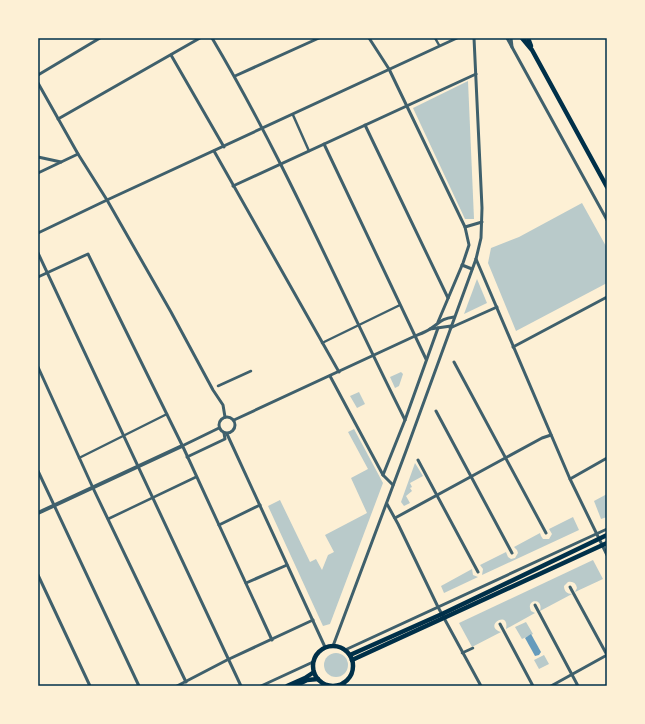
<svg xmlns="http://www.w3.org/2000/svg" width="645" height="724" viewBox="0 0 645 724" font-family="Karla,sans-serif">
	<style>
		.green { fill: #b9caca }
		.water { fill: #669bbc }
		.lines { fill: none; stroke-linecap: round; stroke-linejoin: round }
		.pedestrian { stroke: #3f606c; stroke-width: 2.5 }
		.minor { stroke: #3f606c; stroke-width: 3 }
		.tertiary { stroke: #3f606c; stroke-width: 4 }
		.secondary { stroke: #003049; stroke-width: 4.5 }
		.neatline { fill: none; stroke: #003049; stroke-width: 1.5 }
	</style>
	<rect width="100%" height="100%" fill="#fdf0d5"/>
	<g class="green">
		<polygon points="468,81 474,219 465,219 413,108"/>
		<polygon points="582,203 607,248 607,283 516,331 488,263 491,248 519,237"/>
		<polygon points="477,279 487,303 464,314"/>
		<polygon points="401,372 403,374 399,386 395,388 390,377"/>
		<polygon points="359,392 365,404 357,408 350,396"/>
		<polygon points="354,429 383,483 330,624 323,626 268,506 280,500 310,562 316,559 322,570 328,555 334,552 325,535 367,513 351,478 368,469 348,432"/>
		<polygon points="415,463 423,476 410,483 412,487 410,488 412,491 406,496 410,503 404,506 401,502"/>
		<polygon points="607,494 607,517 601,519 594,501"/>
		<polygon points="573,517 579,530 482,575 483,569 480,565 506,552 508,557 511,559 515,558 518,553 517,550 514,547 540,533 541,536 543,539 549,539 552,534 549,529"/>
		<path d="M593 560 603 579 575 592 577 588C576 583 573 581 568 582L564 586C564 591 567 594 572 594L540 611C544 597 525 599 531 611L535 613 506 629C510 609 482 626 501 632L472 647 459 623Z"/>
		<polygon points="472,569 473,575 478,577 444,593 441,586"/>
		<polygon points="526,622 533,634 522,639 515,627"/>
		<circle cx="336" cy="665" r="12"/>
		<polygon points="544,655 549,664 539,669 534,660"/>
	</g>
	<polygon class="water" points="531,634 541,652 539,655 535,656 525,638"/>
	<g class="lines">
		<g class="pedestrian">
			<polyline points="435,38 439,45"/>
			<polyline points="293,115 309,151"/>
			<polyline points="322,343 400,305"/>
			<polyline points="218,386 251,371"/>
			<polyline points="79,458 167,414"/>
			<polyline points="108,519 196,477"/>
			<polyline points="462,653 473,648"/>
		</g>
		<g class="minor">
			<path d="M212 38C285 161 341 293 405 420"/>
			<polyline points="369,38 389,69 465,227 469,245 463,263 438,322"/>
			<polyline points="507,38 607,220"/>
			<polyline points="511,38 512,47"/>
			<polyline points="171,55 224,147"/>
			<polyline points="38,75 100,38"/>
			<polyline points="235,76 319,38"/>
			<polyline points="38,83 78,154 107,200 171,312 213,390 223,405 225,417"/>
			<polyline points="58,119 200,38"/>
			<polyline points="365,125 448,298"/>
			<polyline points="324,144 426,359"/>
			<polyline points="214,151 339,372"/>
			<polyline points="38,157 61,162"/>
			<polyline points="38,173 78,154"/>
			<polyline points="233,186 476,74"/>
			<polyline points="465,227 482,222"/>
			<polyline points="38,233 107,200 457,38"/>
			<polyline points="38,253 241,686"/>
			<polyline points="476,259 570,479 607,555"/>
			<polyline points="462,265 472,269"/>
			<polyline points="38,277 88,254 184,449 272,640"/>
			<polyline points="450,328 497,307"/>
			<polyline points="430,329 451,326"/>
			<polyline points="513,347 607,297"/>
			<polyline points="454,362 546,533"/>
			<polyline points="38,367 93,488 186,682"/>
			<polyline points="330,376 383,475 393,485"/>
			<polyline points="436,411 512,553"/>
			<circle cx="227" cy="425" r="8"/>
			<path d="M234 420 415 336C420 334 426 332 430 329 441 322 440 319 454 317"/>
			<polyline points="227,434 325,647"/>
			<polyline points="182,446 219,428"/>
			<polyline points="187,457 225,439 224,433"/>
			<polyline points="418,460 478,572"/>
			<polyline points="38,471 139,686"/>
			<polyline points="383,475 405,420 438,328"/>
			<polyline points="570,479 607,458"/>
			<polyline points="387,504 398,524 438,607 481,686"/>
			<polyline points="395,518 542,438 551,435"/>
			<polyline points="219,525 260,505"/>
			<polyline points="38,575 90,686"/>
			<polyline points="246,583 287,565"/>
			<polyline points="570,587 607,655"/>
			<polyline points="535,605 578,686"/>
			<polyline points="500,624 533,686"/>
			<polyline points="333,646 406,451 476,259 481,238 482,208 474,38"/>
			<polyline points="345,650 607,529"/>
			<polyline points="343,682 345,686"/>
			<polyline points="177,686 227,660 313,620"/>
			<polyline points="261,686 313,662"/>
			<polyline points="551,686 607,655"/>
		</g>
		<polyline class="tertiary" points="38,513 182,446"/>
		<g class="secondary">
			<polyline points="522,38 532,50 607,187"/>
			<polyline points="528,38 531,46"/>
			<circle cx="333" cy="666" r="20"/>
			<polyline points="350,655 442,614 607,535"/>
			<polyline points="352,660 607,543"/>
			<polyline points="287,686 305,678 314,672"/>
			<polyline points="295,686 307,680 318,679"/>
		</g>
	</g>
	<rect width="645" height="724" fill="none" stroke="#fdf0d5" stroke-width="78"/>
	<rect x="39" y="39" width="567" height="646" class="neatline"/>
</svg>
